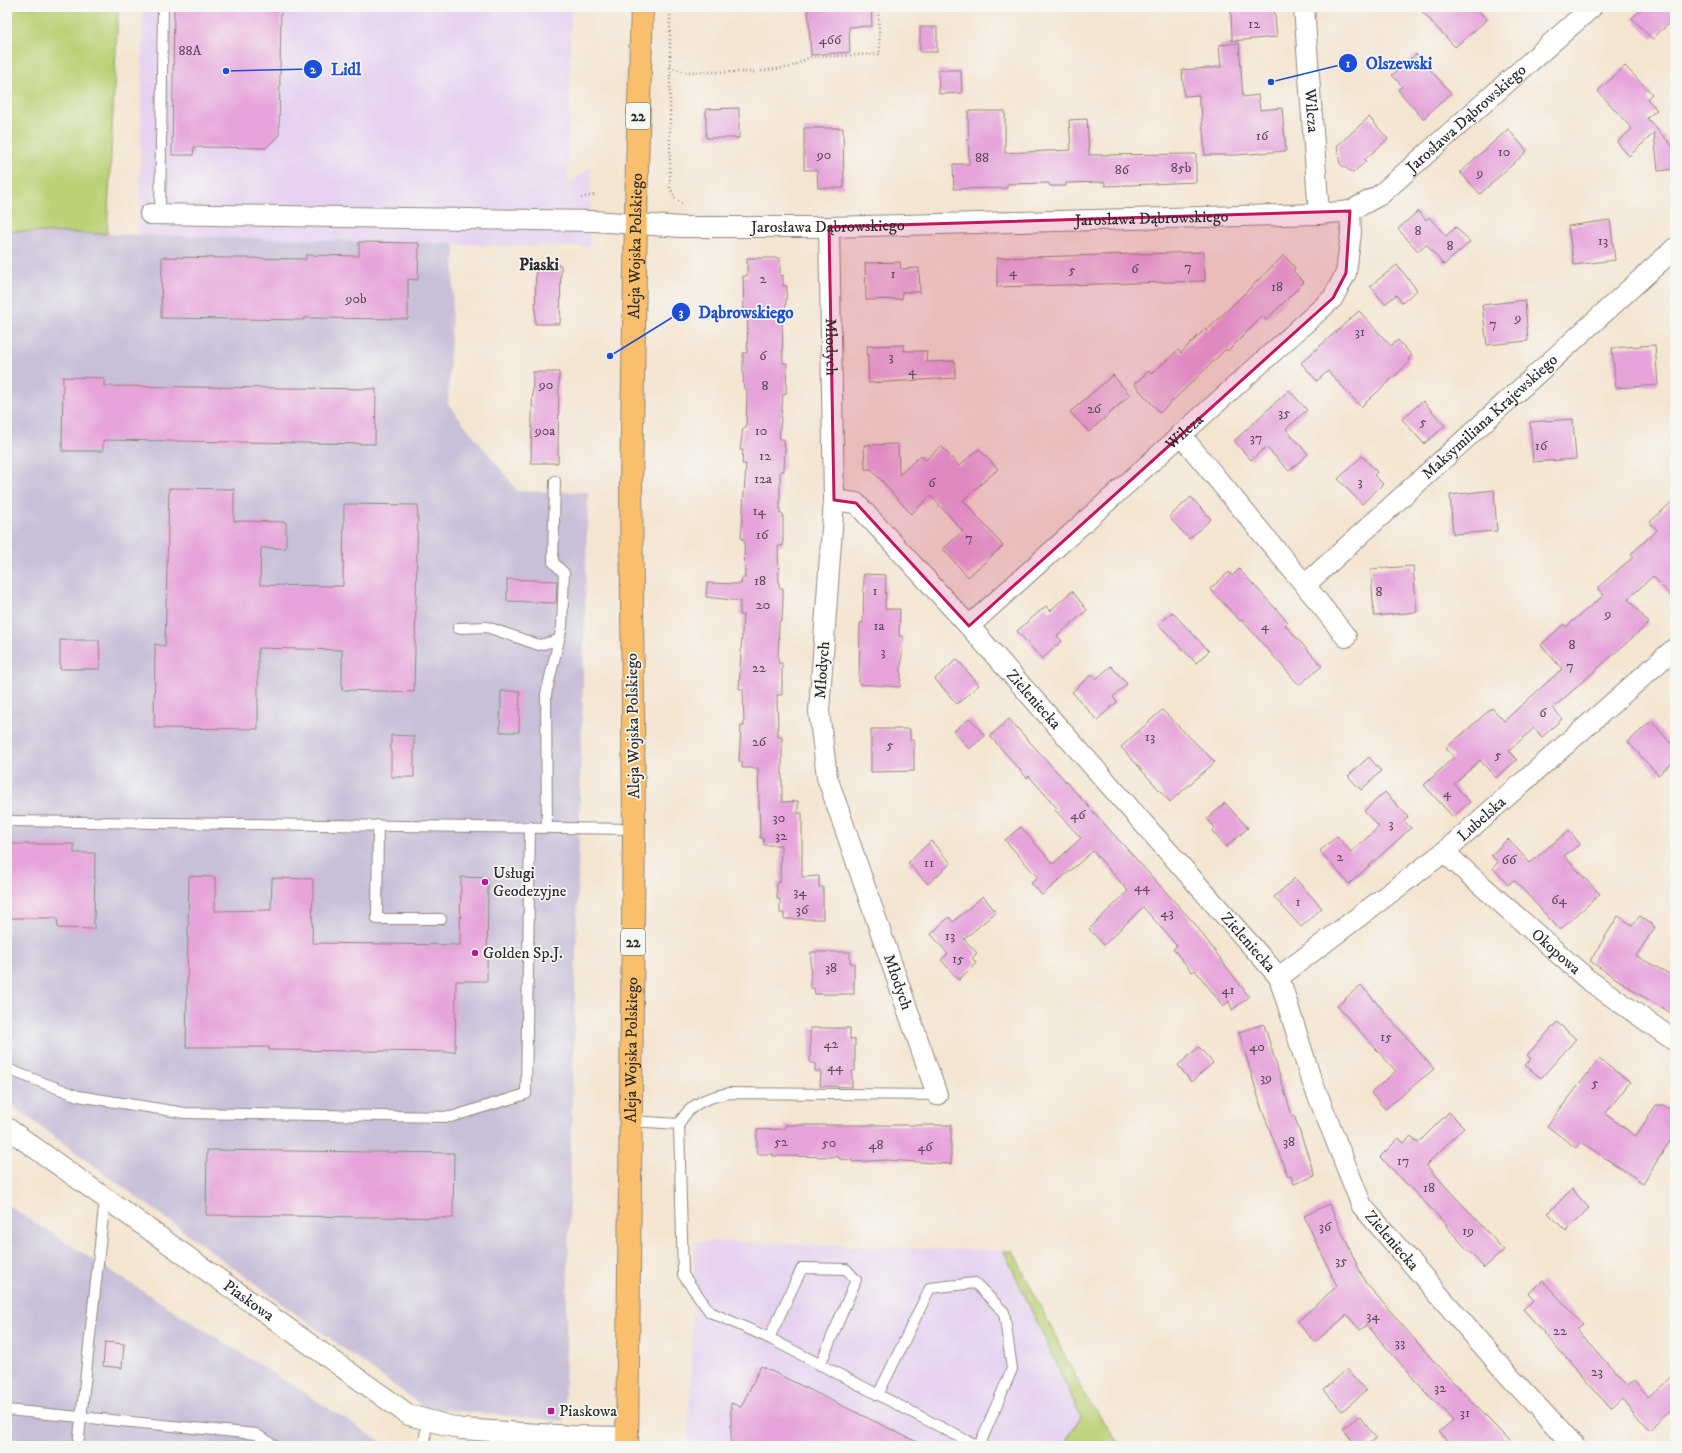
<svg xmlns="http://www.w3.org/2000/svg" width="1682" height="1453" viewBox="0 0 1682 1453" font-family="'IM FELL DW Pica',serif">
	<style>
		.built { fill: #e6d2f0 }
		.industrial { fill: #c8bfd8 }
		.green { fill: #bad175; stroke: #727e50 }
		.building { fill: #e6a4da }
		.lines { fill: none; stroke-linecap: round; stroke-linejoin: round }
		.lane-casing { stroke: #90887e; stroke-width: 12 }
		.street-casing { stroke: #90887e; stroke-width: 22 }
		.primary-casing { stroke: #90887e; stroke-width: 24 }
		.path { stroke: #90887e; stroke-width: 2.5; stroke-dasharray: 1 3; stroke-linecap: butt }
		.lane { stroke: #fff; stroke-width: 10 }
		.street { stroke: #fff; stroke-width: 20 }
		.primary { stroke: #f9bf6d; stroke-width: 22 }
		.marked { fill: #c2185b; fill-opacity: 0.2; stroke: #c2185b; stroke-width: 3; stroke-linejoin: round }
		.poi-dot { fill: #b5179e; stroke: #f6f6f2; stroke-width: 1.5 }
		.labels { text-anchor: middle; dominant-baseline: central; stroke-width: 3.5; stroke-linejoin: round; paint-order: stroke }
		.number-label { font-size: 14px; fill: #5a4957 }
		.shield { fill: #f6f6f2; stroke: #686867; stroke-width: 1 }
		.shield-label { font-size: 15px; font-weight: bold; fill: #2b2b2b }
		.street-label { font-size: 16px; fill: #2b2b2b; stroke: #f6f6f2 }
		.poi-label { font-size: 16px; fill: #2b2b2b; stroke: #f6f6f2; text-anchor: start }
		.neighbourhood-label { font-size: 17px; font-weight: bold; fill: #2b2b2b; stroke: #f6f6f2 }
		.leader { fill: none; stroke: #1d4ed8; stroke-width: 1.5 }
		.callout-dot { fill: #1d4ed8; stroke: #f6f6f2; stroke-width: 1.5 }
		.mark-label { font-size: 12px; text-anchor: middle; font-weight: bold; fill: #fff }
		.callout-label { font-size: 17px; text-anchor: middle; font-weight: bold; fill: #1d4ed8; stroke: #f6f6f2; stroke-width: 3.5; stroke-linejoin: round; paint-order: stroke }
	</style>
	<rect width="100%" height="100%" fill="#f6f6f2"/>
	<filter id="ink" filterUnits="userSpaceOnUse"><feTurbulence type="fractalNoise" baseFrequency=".025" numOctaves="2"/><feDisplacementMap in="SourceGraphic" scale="8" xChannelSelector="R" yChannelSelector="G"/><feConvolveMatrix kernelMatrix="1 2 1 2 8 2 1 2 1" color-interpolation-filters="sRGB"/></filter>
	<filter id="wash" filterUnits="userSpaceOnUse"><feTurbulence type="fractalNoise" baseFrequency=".012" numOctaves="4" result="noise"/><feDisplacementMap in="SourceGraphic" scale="16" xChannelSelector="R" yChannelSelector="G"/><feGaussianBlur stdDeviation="0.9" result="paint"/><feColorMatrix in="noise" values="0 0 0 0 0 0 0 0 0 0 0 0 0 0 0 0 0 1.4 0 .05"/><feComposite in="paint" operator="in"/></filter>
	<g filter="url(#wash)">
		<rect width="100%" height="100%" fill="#f4e5d1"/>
		<g class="built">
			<polygon points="143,7 571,7 568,184 591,167 590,247 139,239"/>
			<polygon points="695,1241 1004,1251 1081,1417 1067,1439 1077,1446 688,1446"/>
		</g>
		<g class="industrial">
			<polygon points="7,231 455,244 448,404 518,491 588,492 564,1421 425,1408 7,1102"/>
			<polygon points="7,1205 388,1446 7,1446"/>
		</g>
		<g class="green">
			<polygon points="7,7 118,7 107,234 7,231"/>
			<polygon points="1004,1251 1013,1251 1085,1396 1121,1446 1077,1446 1067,1439 1081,1417"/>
		</g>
		<g id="blocks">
			<g class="building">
				<polygon points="174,7 281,7 279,135 266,148 194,147 193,155 172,155"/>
				<polygon points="808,7 871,7 872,26 849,27 850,52 811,55"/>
				<polygon points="1248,7 1274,7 1277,37 1232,41 1231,10"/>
				<polygon points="1418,7 1476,7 1487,20 1455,47"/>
				<polygon points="1644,7 1675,7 1675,18 1652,39 1632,18"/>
				<rect x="920" y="27" width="17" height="25"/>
				<polygon points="1239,43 1243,97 1258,95 1260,110 1282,108 1286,151 1236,155 1205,155 1201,106 1199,106 1199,95 1184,96 1182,70 1221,67 1219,45"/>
				<polygon points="1416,54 1451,93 1423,119 1398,90 1402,86 1392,75"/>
				<polygon points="1625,66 1652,94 1647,99 1657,110 1647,118 1675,149 1675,169 1658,171 1654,133 1629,156 1617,142 1632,129 1598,91"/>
				<polygon points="938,70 961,70 962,93 939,94"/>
				<polygon points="739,108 739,138 706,138 706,109"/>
				<polygon points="968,111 1005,111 1005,153 1071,150 1069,120 1087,119 1089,155 1196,154 1196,182 1105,186 1105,182 1066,183 1066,186 1050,186 1049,183 1007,184 1007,188 954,189 953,164 969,164"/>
				<polygon points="1369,117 1388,139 1364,160 1366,161 1353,173 1340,164 1337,146"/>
				<polygon points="804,128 843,128 844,188 818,188 817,170 804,170"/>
				<polygon points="1508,129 1527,151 1480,194 1460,172"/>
				<polygon points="1418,211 1426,220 1429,217 1446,236 1456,227 1470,242 1444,265 1426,244 1418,251 1398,229"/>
				<polygon points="1610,220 1615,260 1574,265 1568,226"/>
				<polygon points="359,242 419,243 418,280 408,279 408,319 304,318 304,320 161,318 162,257 306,259 306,255 359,256"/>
				<polygon points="1204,252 1205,281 997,287 997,258"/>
				<polygon points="1284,255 1295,268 1293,271 1304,282 1266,320 1263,316 1228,351 1226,349 1160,413 1134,384 1149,371 1151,374 1178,350 1181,353 1206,328 1206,331"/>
				<polygon points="747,258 780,258 780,276 783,275 783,286 787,286 785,317 782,317 783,363 787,363 786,394 783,395 779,439 784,439 785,449 784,471 780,471 780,514 783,514 783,546 778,546 779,588 783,588 783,598 782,621 779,621 778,663 782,663 782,695 777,695 778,737 782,737 782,802 798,801 798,813 802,813 802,877 819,876 819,887 823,887 823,919 784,919 784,913 780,913 780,899 777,899 777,882 780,882 781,845 764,845 763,838 760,838 758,768 742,768 742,762 739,762 741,726 744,726 743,689 739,689 743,615 740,615 740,601 706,597 707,583 741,584 742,578 745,578 744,539 741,539 746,464 742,464 743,450 740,450 743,428 746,428 747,389 744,389 743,375 743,353 747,353 748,313 744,313 743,276 747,276"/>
				<polygon points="900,262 901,269 919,268 920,292 902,292 902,299 866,300 865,263"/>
				<polygon points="536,265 561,265 560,324 535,324"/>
				<polygon points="1397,265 1417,290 1402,303 1396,295 1385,304 1370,286"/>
				<polygon points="1525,300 1528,341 1487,345 1482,305"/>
				<polygon points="1359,311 1391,346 1398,340 1412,356 1408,359 1410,362 1361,407 1328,371 1317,381 1301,363"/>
				<polygon points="904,345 904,351 927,351 926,362 955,361 955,378 869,383 867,346"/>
				<polygon points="1655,345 1658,385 1616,388 1612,348"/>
				<polygon points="533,372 559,372 558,463 531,463"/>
				<polygon points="1113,375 1130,395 1089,432 1070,412"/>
				<polygon points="63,377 104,378 104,386 376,389 375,444 103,440 103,451 62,451"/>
				<polygon points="1289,390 1307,410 1286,429 1308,454 1289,471 1266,447 1251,460 1234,441"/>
				<polygon points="1423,401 1445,426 1424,444 1402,419"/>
				<polygon points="1573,419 1576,459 1533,462 1530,422"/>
				<polygon points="898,444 899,475 921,455 926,460 941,446 959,466 979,449 998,469 963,500 1003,546 968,577 943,549 963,531 931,496 911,514 871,469 865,469 864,445"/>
				<polygon points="1362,456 1377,472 1374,475 1383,484 1362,504 1338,479"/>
				<polygon points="169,488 234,489 234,521 286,522 286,548 261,548 260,585 343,586 344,504 418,505 414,692 342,690 342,650 258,648 258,729 154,728 155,644 165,646"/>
				<polygon points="1494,490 1497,531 1453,534 1450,495"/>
				<polygon points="1191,497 1211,519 1189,539 1169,517"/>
				<polygon points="1675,499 1675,601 1653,576 1628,599 1649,623 1553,708 1562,719 1542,737 1534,728 1509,751 1517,760 1496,778 1480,760 1454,784 1470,802 1453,817 1424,785 1454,757 1446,748 1492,708 1504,721 1562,669 1541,645 1564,624 1566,627 1604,595 1597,588 1633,557 1631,554 1657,530 1650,522"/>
				<polygon points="1413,566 1417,612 1374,616 1371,569"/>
				<polygon points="1239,569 1288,622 1285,625 1322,666 1299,685 1242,620 1240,621 1210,589 1229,572 1232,576"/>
				<polygon points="864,574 886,575 885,609 900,609 899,636 903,636 900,687 859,684 860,623 863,623"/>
				<polygon points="507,579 557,581 556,603 507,601"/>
				<polygon points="1072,591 1087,610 1057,636 1062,641 1042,659 1017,631 1046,606 1050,611"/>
				<polygon points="1172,612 1209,651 1196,663 1159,625"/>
				<polygon points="60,640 99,640 100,669 60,669"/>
				<polygon points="957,659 979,685 957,704 935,679"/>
				<polygon points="1111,666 1127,684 1113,697 1117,702 1097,720 1072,692 1092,674 1096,679"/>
				<polygon points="501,691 520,691 519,732 500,732"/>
				<polygon points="1162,710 1215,762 1170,802 1121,747"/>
				<polygon points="970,718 985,736 969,749 954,731"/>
				<polygon points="1009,719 1194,923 1249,997 1232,1010 1229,1001 1223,1006 1195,970 1192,972 1173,949 1177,946 1143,907 1104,945 1089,929 1128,891 1093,851 1042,895 1031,883 1038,878 1005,840 1021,827 1053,864 1081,838 1055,810 1057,808 1029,776 1027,778 990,736"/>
				<polygon points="1651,721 1675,748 1675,761 1658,775 1628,742"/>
				<polygon points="871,729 910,729 910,740 914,740 914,771 871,772"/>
				<polygon points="391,735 414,736 414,777 391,777"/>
				<polygon points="1369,757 1381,771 1361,790 1348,776"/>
				<polygon points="1385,792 1408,817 1404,821 1411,828 1349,884 1320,851 1337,836 1351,852 1379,827 1364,811"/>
				<polygon points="1225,803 1248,828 1226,847 1212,831 1215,828 1207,819"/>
				<polygon points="1569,830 1580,844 1564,856 1600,894 1560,930 1514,880 1508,885 1493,868 1498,862 1491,855 1508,839 1530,863"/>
				<polygon points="931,841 951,863 928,884 908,863"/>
				<polygon points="7,844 74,844 74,853 95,853 94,929 58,928 57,918 7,918"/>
				<polygon points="189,876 215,877 215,911 271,910 272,878 313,879 312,943 460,945 461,877 488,878 487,981 456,981 455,1052 269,1050 269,1047 186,1047"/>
				<polygon points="1295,878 1322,908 1301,927 1274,897"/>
				<polygon points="983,896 996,912 964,939 977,953 972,958 976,963 959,980 941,960 948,954 931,934 949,917 953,922"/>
				<polygon points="1618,916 1632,925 1640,916 1655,927 1636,956 1675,977 1675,1015 1642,996 1590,961"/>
				<polygon points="811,952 850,952 850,963 854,963 854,994 815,994 814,988 810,988"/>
				<polygon points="1361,985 1434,1069 1385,1109 1371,1093 1396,1071 1337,1006"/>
				<polygon points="1557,1022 1576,1039 1541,1078 1525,1065 1531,1059 1527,1055"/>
				<polygon points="1264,1024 1292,1116 1294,1115 1315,1176 1294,1184 1291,1176 1288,1177 1262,1110 1239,1032"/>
				<polygon points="810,1028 850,1028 850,1039 855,1039 855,1071 852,1071 852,1087 820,1086 821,1071 815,1071 815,1063 810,1063"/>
				<polygon points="1199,1047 1213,1063 1191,1082 1178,1065"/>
				<polygon points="1599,1059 1630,1082 1605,1114 1636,1136 1656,1105 1663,1105 1675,1113 1675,1133 1643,1183 1581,1142 1576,1148 1547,1126"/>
				<polygon points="1449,1112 1464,1127 1426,1165 1504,1250 1484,1268 1446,1226 1447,1225 1380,1157 1399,1138 1404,1143 1411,1136 1418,1143"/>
				<polygon points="785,1125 951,1125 951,1164 887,1160 852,1162 852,1160 839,1159 839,1157 773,1156 773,1154 757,1154 757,1130 785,1129"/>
				<polygon points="207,1150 454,1153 453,1218 206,1215"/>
				<polygon points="1572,1189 1589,1208 1566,1231 1548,1213"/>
				<polygon points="1329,1204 1365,1282 1436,1364 1514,1446 1452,1446 1439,1432 1453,1420 1420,1386 1367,1325 1360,1330 1347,1315 1315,1342 1297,1322 1337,1286 1304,1216"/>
				<polygon points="1543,1281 1582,1323 1576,1328 1627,1386 1634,1380 1649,1397 1675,1374 1675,1408 1649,1431 1622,1399 1611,1409 1523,1309 1534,1300 1528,1294"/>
				<polygon points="105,1342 124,1344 122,1368 103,1366"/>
				<polygon points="761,1366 925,1446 731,1446 731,1403 741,1407"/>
				<polygon points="1347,1369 1366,1391 1342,1411 1324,1390"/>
				<polygon points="1359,1416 1376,1438 1366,1446 1356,1446 1343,1429"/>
			</g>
		</g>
	</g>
	<g filter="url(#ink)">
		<use href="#blocks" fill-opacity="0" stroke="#90887e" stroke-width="1"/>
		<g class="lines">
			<defs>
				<g id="lane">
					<polyline points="160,214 163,7"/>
					<polyline points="458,628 487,627 539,645 559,640"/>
					<polyline points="7,821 634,829"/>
					<polyline points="378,825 377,919 441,919"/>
					<polyline points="547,827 546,694 562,627 564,573 553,562 555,481"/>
					<polyline points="7,1069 78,1096 185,1113 451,1117 526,1094 530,827"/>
					<polyline points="631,1121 679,1124 683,1275 710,1312 769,1338 977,1446"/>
					<path d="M679 1124C690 1103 708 1097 730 1093L937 1095"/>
					<polyline points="769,1338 802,1268 846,1269 856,1280 820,1365"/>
					<polyline points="878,1395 930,1288 975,1283 1004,1312 1012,1369 979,1446"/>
					<polyline points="7,1410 256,1434 275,1446"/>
					<polyline points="78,1446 105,1199"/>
					<polyline points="424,1446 427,1420"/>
				</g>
				<g id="street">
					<path id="s1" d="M1304 7 1319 214"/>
					<path id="s2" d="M150 214 593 221 682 227H829L1319 214 1350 211 1380 195 1592 7"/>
					<path id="s3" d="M829 227 834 500 819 711 827 777 937 1095"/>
					<path id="s4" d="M1180 434 1305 585 1675 248"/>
					<path id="s5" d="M834 500 856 503 969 626 1279 977 1310 1076 1362 1206 1509 1376 1574 1446"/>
					<polyline points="1305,585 1346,637"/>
					<path id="s6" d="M969 626 1333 298 1346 273 1351 233 1350 211"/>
					<path id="s7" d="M1444 852 1587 979 1675 1041"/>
					<path id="s8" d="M1279 977 1444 852 1675 648"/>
					<path id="s9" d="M7 1128 409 1415 461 1429 572 1436 627 1437"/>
				</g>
				<g id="primary">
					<path id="s10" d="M627 1446 634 829 631 483 637 167 642 7"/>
				</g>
			</defs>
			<use href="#lane" class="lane-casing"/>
			<use href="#street" class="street-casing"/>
			<use href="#primary" class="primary-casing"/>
			<g class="path">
				<polyline points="670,7 670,188 675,198 683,205"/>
				<polyline points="670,67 684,72 754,72 791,67 810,57 880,54 878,7"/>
				<polyline points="581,198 594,195"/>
			</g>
			<use href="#lane" class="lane"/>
			<use href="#street" class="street"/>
			<use href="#primary" class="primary"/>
		</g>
	</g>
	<path class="marked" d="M1350 211 1346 273 1333 298 969 626 856 503 834 500 829 227Z"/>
	<g class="poi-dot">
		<circle cx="485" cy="882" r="4"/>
		<circle cx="475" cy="953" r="4"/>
		<rect x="547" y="1407" width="8" height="8" rx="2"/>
	</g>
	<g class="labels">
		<g class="number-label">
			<text x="1254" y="24">12</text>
			<text x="830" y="40">466</text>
			<text x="190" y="51">88A</text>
			<text x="1262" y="136">16</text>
			<text x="1504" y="152">10</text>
			<text x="824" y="155">90</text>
			<text x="982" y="158">88</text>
			<text x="1181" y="168">85b</text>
			<text x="1122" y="170">86</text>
			<text x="1480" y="173">9</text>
			<text x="1418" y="231">8</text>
			<text x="1603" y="241">13</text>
			<text x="1450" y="246">8</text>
			<text x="1188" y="267">7</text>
			<text x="1135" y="269">6</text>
			<text x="1072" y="270">5</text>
			<text x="1013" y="272">4</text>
			<text x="893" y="274">1</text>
			<text x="763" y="279">2</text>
			<text x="1277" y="287">18</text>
			<text x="356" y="299">90b</text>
			<text x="1518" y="318">9</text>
			<text x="1493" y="324">7</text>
			<text x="1360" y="332">31</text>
			<text x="763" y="356">6</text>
			<text x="891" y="357">3</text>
			<text x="912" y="371">4</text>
			<text x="546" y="385">90</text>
			<text x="765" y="386">8</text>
			<text x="1094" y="409">26</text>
			<text x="1284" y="413">35</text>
			<text x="1423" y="422">5</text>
			<text x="545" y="431">90a</text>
			<text x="761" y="431">10</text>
			<text x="1256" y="438">37</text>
			<text x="1541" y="446">16</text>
			<text x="765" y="456">12</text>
			<text x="763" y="479">12a</text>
			<text x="1360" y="482">3</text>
			<text x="932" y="483">6</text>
			<text x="759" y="511">14</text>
			<text x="762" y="535">16</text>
			<text x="969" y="538">7</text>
			<text x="760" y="581">18</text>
			<text x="875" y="591">1</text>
			<text x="1379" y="592">8</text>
			<text x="763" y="605">20</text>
			<text x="1608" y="614">9</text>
			<text x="879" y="626">1a</text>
			<text x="1265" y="626">4</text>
			<text x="1572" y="645">8</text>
			<text x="883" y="652">3</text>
			<text x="1570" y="666">7</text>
			<text x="759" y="668">22</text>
			<text x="1543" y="713">6</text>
			<text x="1150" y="737">13</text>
			<text x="759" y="742">26</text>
			<text x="890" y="745">5</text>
			<text x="1498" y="755">5</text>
			<text x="1447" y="793">4</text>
			<text x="1078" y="815">46</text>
			<text x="779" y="818">30</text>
			<text x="1391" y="824">3</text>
			<text x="781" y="836">32</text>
			<text x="1340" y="857">2</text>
			<text x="1509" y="860">66</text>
			<text x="929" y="863">11</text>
			<text x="1142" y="887">44</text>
			<text x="800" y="892">34</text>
			<text x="1559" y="900">64</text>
			<text x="1298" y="902">1</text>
			<text x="802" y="910">36</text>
			<text x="1167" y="913">43</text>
			<text x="950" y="936">13</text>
			<text x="958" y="959">15</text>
			<text x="831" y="968">38</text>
			<text x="1228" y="990">41</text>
			<text x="1386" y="1037">15</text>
			<text x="831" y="1044">42</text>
			<text x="1257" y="1047">40</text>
			<text x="835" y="1067">44</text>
			<text x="1266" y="1078">39</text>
			<text x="1595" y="1083">5</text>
			<text x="781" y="1142">52</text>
			<text x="1289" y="1142">38</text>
			<text x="829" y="1143">50</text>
			<text x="876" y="1145">48</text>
			<text x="925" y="1147">46</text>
			<text x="1403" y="1161">17</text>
			<text x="1429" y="1188">18</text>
			<text x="1325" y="1227">36</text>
			<text x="1468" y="1231">19</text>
			<text x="1341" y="1261">35</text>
			<text x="1373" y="1316">34</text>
			<text x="1560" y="1331">22</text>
			<text x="1400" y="1343">33</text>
			<text x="1597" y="1372">23</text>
			<text x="1440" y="1388">32</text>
			<text x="1465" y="1413">31</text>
		</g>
		<g class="shield">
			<rect x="626" y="103" width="24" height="26" rx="3"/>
			<rect x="621" y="929" width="24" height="26" rx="3"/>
		</g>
		<g class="shield-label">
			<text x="638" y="116">22</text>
			<text x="633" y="942">22</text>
		</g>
		<g class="street-label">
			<text stroke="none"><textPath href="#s1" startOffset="104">Wilcza</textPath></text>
			<text stroke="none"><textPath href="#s2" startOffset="1350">Jarosława Dąbrowskiego</textPath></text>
			<text stroke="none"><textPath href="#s2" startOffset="1002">Jarosława Dąbrowskiego</textPath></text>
			<text stroke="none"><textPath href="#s2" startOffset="678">Jarosława Dąbrowskiego</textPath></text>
			<text stroke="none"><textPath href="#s10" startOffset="1200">Aleja Wojska Polskiego</textPath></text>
			<text stroke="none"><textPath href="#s3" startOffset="120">Młodych</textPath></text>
			<text stroke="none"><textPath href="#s4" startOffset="446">Maksymiliana Krajewskiego</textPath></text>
			<text stroke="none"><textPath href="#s6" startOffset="290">Wilcza</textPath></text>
			<text transform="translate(822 670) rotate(-86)">Młodych</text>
			<text stroke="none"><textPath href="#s5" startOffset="287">Zieleniecka</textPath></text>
			<text transform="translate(633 726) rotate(-91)">Aleja Wojska Polskiego</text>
			<text stroke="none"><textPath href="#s8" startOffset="257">Lubelska</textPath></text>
			<text stroke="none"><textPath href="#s5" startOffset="611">Zieleniecka</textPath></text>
			<text stroke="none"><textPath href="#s7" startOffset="150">Okopowa</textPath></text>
			<text stroke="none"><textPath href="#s3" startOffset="768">Młodych</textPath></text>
			<text stroke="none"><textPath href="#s10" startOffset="396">Aleja Wojska Polskiego</textPath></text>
			<text stroke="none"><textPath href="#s5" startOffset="947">Zieleniecka</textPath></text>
			<text stroke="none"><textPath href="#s9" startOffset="297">Piaskowa</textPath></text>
		</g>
		<g class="poi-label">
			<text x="493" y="873">Usługi<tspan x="493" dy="18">Geodezyjne</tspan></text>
			<text x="483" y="953">Golden Sp.J.</text>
			<text x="559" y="1411">Piaskowa</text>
		</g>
		<g class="neighbourhood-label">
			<text x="539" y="265">Piaski</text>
		</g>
	</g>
	<path class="leader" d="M1271 82L1348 63M226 71L313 69M610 356L681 312"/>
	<g class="callout-dot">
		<circle cx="1271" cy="82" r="4"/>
		<circle cx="226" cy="71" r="4"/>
		<circle cx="610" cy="356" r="4"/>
		<circle cx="1348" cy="63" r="10"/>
		<circle cx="313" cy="69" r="10"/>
		<circle cx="681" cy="312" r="10"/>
	</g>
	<g class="mark-label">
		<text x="1348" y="67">1</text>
		<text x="313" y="73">2</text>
		<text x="681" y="316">3</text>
	</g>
	<g class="callout-label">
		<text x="1399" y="69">Olszewski</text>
		<text x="346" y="75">Lidl</text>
		<text x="746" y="318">Dąbrowskiego</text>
	</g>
	<rect width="1682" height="1453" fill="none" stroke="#f6f6f2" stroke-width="24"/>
</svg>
